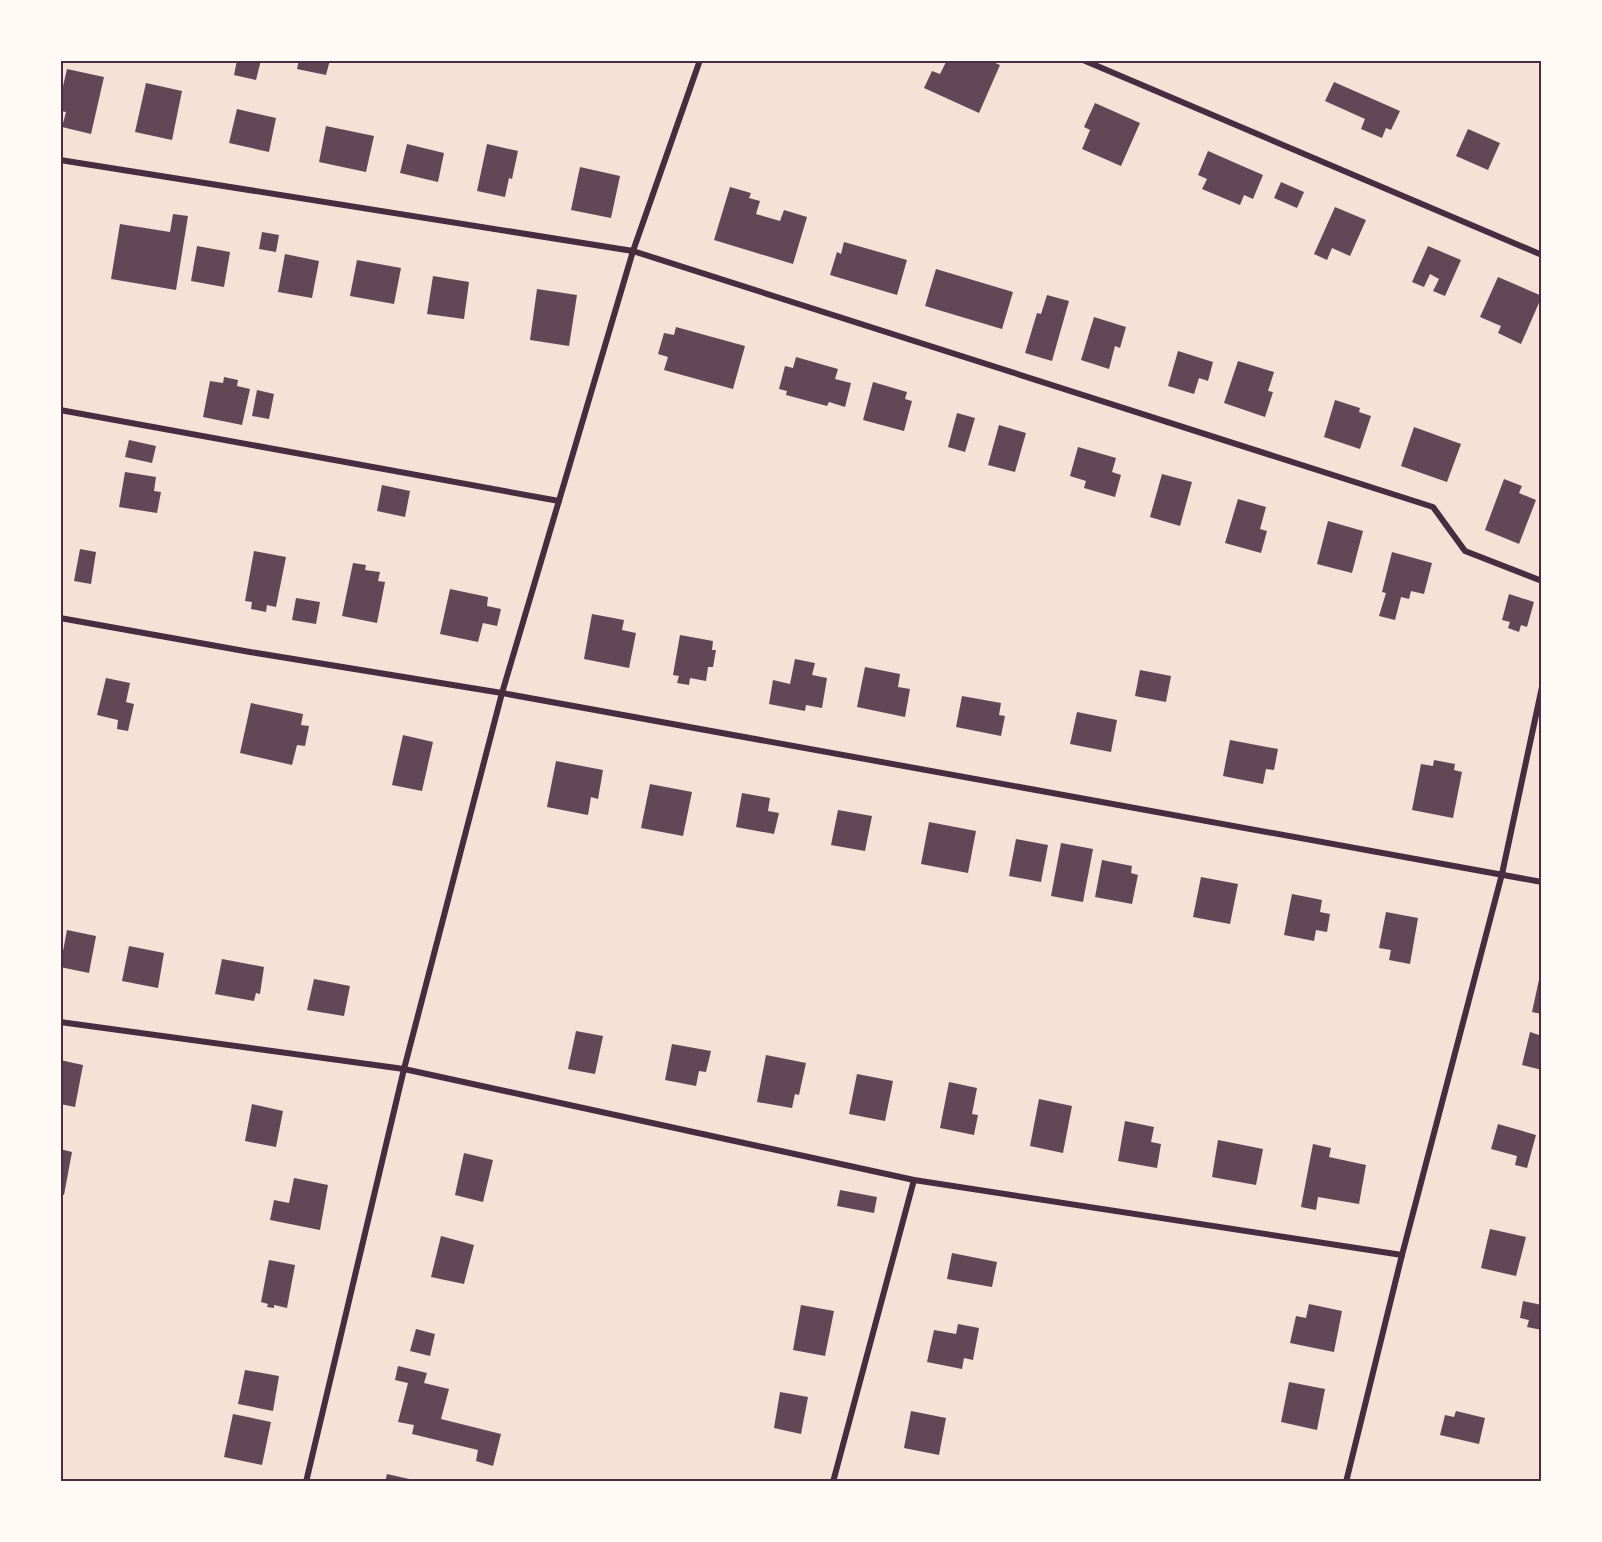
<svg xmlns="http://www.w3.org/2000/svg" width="1602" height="1542" viewBox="0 0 1602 1542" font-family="Manrope,sans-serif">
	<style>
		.building { fill: #644757 }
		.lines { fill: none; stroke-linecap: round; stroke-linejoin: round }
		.minor { stroke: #4a2c40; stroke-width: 6 }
		.neatline { fill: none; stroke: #4a2c40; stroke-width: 2 }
	</style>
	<rect width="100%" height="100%" fill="#f7e1d7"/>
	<g class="building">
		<polygon points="237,60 261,60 256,80 234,75"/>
		<polygon points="299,60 330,60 326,75 297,69"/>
		<polygon points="947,60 988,60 1000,65 979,113 924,88 932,71 940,74"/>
		<polygon points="67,69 104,77 91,134 62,127 66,112 60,111 60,99"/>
		<polygon points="1334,82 1400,111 1391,130 1386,128 1382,138 1361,129 1365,119 1325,101"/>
		<polygon points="146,83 182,91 172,140 135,132"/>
		<polygon points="1095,103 1140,123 1121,166 1082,149 1090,130 1084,127"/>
		<polygon points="237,109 276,118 269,152 229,143"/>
		<polygon points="326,126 374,136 366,172 319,162"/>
		<polygon points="1468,129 1500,143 1488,170 1456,156"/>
		<polygon points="407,144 444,153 438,182 400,173"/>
		<polygon points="487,144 518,151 512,179 509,178 505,197 477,191"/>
		<polygon points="1208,151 1263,175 1253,199 1244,195 1240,205 1202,189 1207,179 1198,175"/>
		<polygon points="580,167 620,176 611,218 571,210"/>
		<polygon points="1281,182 1304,192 1297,208 1274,198"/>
		<polygon points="730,187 751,193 749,198 760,201 756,214 780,221 784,210 807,217 793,264 714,240"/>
		<polygon points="1335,207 1366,220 1350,256 1332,248 1327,260 1314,254"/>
		<polygon points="173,214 188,216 176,290 111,279 120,224 170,232"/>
		<polygon points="262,232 279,235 276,252 259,249"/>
		<polygon points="844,242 907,260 897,295 830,275 837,252 841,254"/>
		<polygon points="197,246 230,252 224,287 191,281"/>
		<polygon points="1428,246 1461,260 1445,296 1433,291 1439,279 1430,274 1424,287 1412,282"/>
		<polygon points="285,254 319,261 312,298 278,292"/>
		<polygon points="357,260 401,268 394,304 350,296"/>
		<polygon points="936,269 1013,292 1002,329 925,306"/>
		<polygon points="433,276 469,282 464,319 427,314"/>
		<polygon points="1498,277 1542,296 1521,344 1498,333 1501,326 1480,317"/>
		<polygon points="537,289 577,295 569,346 530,340"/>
		<polygon points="1047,295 1069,301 1052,361 1025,353 1037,313 1041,314"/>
		<polygon points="1094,317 1126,327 1120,348 1115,346 1109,369 1081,360"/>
		<polygon points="676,327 745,346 733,389 664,370 668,357 658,354 664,333 674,335"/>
		<polygon points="1178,351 1213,362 1208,381 1199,378 1194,394 1168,386"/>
		<polygon points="796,357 838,369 835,379 851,383 845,407 829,402 827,406 786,395 787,391 779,389 785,366 793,368"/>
		<polygon points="1238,361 1274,372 1268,391 1273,392 1265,417 1224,403"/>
		<polygon points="224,377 238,380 237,386 250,389 242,425 203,417 210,381 223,383"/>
		<polygon points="873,382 907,392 905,399 912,401 904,431 863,420"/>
		<polygon points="257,390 274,394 269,419 252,416"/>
		<polygon points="1335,400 1360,408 1359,412 1371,416 1360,449 1324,437"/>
		<polygon points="957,413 975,418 965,452 948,447"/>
		<polygon points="999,425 1026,433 1015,472 988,465"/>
		<polygon points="1414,427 1461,444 1447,482 1401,466"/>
		<polygon points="129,440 156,446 152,463 125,457"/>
		<polygon points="1078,447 1116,458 1112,472 1121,475 1115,497 1084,488 1086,481 1070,476"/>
		<polygon points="125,472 156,477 154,491 161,492 157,513 119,507"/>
		<polygon points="1162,474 1192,482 1180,526 1150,517"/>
		<polygon points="1504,479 1522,486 1519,493 1536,500 1519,544 1485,530"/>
		<polygon points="382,485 410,491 405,517 377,511"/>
		<polygon points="1238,499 1266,507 1260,529 1267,531 1261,553 1225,543"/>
		<polygon points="1328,521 1363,531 1352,573 1317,564"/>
		<polygon points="80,549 96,552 91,584 74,581"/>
		<polygon points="254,551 286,557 276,607 267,605 266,612 251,609 252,602 245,601"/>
		<polygon points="1392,552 1432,563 1424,594 1411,591 1409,599 1401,597 1395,620 1379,616 1386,593 1382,592"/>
		<polygon points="353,563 366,565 365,570 380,572 378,581 385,582 377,623 342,616"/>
		<polygon points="450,589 488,597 487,606 501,609 497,626 483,623 478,642 440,634"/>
		<polygon points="1509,594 1534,602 1527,627 1521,625 1519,632 1508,628 1510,622 1502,620"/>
		<polygon points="296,598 320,602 316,624 292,620"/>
		<polygon points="592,614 624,620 622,630 636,633 629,668 584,659"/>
		<polygon points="680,635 713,641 712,650 716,650 713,667 708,667 706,681 690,678 689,685 677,683 679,676 673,675"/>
		<polygon points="795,659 815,663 812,675 827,678 822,708 806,705 805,711 769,704 773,680 790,684"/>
		<polygon points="865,667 900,674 898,687 910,689 905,717 857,707"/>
		<polygon points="1140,670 1171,676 1166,702 1135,696"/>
		<polygon points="106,678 130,683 126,702 134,704 128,731 117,729 118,720 97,715"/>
		<polygon points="962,696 1001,703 999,715 1005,716 1001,736 956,727"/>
		<polygon points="251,703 303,714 301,725 309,726 305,746 297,745 292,765 240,753"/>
		<polygon points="1077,712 1117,720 1111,752 1070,744"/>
		<polygon points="403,735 433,742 422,791 392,785"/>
		<polygon points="1230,740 1278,749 1274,770 1266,769 1263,784 1223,776"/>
		<polygon points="1434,760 1455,764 1454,770 1462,772 1453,818 1412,810 1421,764 1433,766"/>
		<polygon points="556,761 603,770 598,799 591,797 588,815 547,807"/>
		<polygon points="650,784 692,792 683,836 641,828"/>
		<polygon points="742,793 770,798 768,811 779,813 774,834 736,827"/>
		<polygon points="838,810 872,816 865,851 831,845"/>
		<polygon points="929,822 976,831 968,873 921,864"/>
		<polygon points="1016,839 1048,845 1041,882 1009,876"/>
		<polygon points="1061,843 1093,849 1083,902 1051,896"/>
		<polygon points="1102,860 1132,866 1131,873 1138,875 1132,904 1095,897"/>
		<polygon points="1201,877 1238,884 1230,924 1193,917"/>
		<polygon points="1292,894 1322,900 1320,912 1330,914 1327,932 1316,930 1314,941 1284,935"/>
		<polygon points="1386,912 1418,918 1410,964 1389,960 1391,950 1379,948"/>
		<polygon points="67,930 96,936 89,973 60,967"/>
		<polygon points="129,946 164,953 158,988 122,981"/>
		<polygon points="222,959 264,967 260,994 256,993 254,1001 215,994"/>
		<polygon points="1540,975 1542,975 1542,1014 1532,1012"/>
		<polygon points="314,979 350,986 344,1016 307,1010"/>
		<polygon points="576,1031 603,1036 595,1074 568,1069"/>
		<polygon points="1530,1032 1542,1036 1542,1070 1522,1065"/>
		<polygon points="672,1044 711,1051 706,1072 699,1071 696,1086 665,1080"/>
		<polygon points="766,1055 806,1063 799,1095 795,1094 792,1108 757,1102"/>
		<polygon points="60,1060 83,1065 75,1107 60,1104"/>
		<polygon points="857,1074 893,1081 885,1121 849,1114"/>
		<polygon points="949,1082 977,1088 972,1114 978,1115 974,1135 940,1128"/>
		<polygon points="1039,1099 1072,1106 1063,1153 1030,1146"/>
		<polygon points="252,1104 283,1111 276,1147 245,1141"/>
		<polygon points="1125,1121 1154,1127 1151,1142 1161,1144 1157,1168 1118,1161"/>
		<polygon points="1498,1124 1536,1135 1527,1168 1515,1165 1517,1156 1491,1149"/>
		<polygon points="1218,1140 1263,1149 1256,1185 1212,1177"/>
		<polygon points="1313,1144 1331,1148 1329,1157 1366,1165 1359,1204 1318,1197 1316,1210 1301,1207"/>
		<polygon points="60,1149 72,1152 64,1195 60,1194"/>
		<polygon points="464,1153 493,1160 483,1202 455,1195"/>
		<polygon points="294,1178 328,1185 320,1230 270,1220 274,1200 289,1203"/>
		<polygon points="840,1190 877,1197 874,1213 837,1206"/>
		<polygon points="1490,1229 1526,1237 1516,1276 1481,1268"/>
		<polygon points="441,1236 474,1245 464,1284 431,1277"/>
		<polygon points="952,1253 997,1262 992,1287 947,1279"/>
		<polygon points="269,1260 295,1265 287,1308 274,1305 274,1308 267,1307 268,1304 261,1302"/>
		<polygon points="1523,1301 1542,1305 1542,1330 1527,1327 1529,1320 1520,1318"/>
		<polygon points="1309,1304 1342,1311 1334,1352 1290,1343 1296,1316 1306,1318"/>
		<polygon points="801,1305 834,1311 825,1356 793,1350"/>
		<polygon points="958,1324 979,1328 973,1360 964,1358 962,1369 927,1362 934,1330 956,1334"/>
		<polygon points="416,1329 435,1334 430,1356 410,1351"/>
		<polygon points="398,1366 427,1373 424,1383 449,1389 441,1419 501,1434 493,1466 476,1461 478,1450 412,1434 414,1425 398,1422 408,1383 395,1380"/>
		<polygon points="245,1370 279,1376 273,1411 238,1404"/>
		<polygon points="1289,1382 1325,1389 1317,1430 1281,1422"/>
		<polygon points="780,1392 808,1397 801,1434 774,1428"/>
		<polygon points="911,1411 946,1418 939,1455 904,1448"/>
		<polygon points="1456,1411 1485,1418 1479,1444 1440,1435 1445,1415 1454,1417"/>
		<polygon points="233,1414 271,1422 262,1465 224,1457"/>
		<polygon points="387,1474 418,1481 418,1482 385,1482"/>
	</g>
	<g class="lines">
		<g class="minor">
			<polyline points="1083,60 1542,255"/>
			<polyline points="60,160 633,251 1433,507 1465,551 1542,581"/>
			<polyline points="60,410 559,501"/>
			<polyline points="60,618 250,652 502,693 1542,882"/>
			<polyline points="60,1022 404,1069 914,1180 1402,1255"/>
			<polyline points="306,1482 404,1069 502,693 633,251 700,60"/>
			<polyline points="833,1482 914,1180"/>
			<polyline points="1346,1482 1402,1255 1502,874 1542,687"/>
		</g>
	</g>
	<rect width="1602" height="1542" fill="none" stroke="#fffaf5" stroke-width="123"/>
	<rect x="62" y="62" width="1478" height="1418" class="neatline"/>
</svg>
